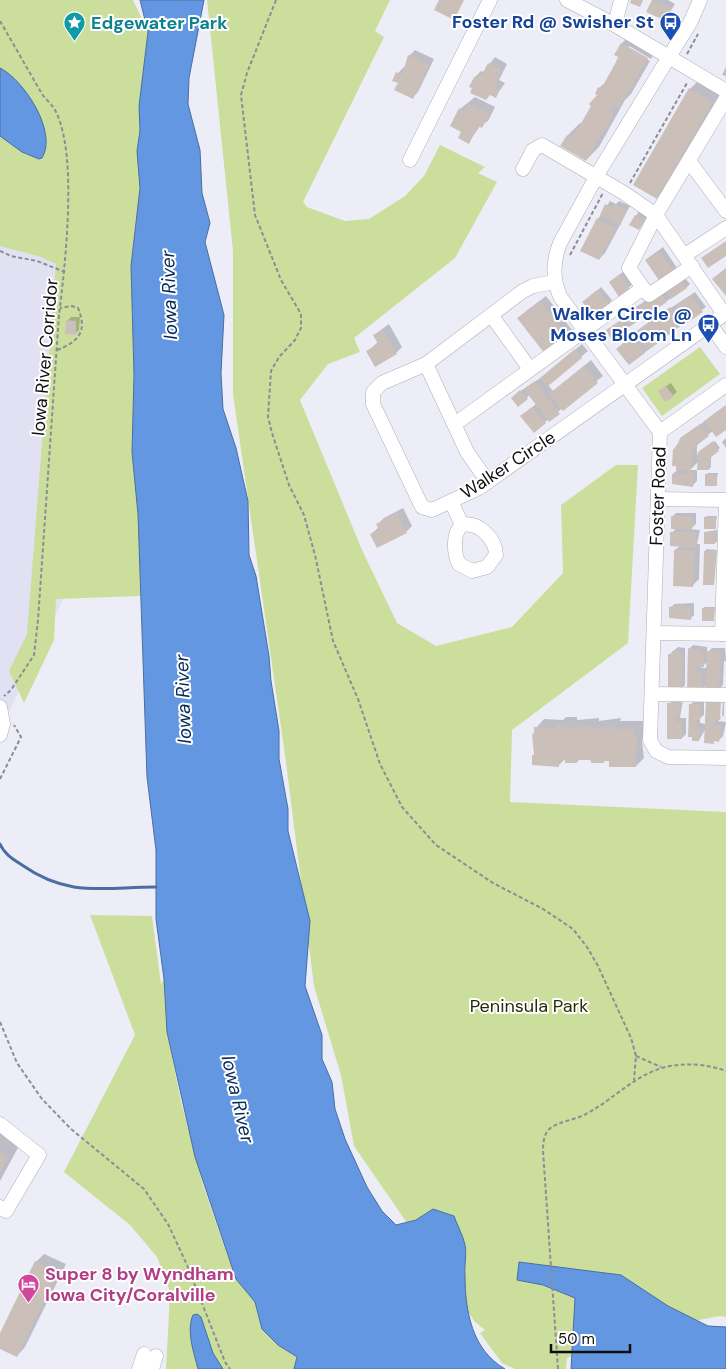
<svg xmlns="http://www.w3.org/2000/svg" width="726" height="1369" viewBox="0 0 726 1369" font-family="'DM Sans',sans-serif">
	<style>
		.built { fill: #e1e1f3 }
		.green { fill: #ccde9c }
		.water { fill: #6397e1; stroke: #4a6ea3 }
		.shadow { fill: #0003; fill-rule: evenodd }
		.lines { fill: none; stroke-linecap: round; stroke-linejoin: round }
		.stream { stroke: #4a6ea3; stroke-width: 3 }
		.building { fill: #cbbfba }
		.minor-casing { stroke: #adadb8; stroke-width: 15 }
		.path { stroke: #8d8d95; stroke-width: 2; stroke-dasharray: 4 2.5; stroke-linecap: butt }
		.minor { stroke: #fff; stroke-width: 14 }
		.labels { text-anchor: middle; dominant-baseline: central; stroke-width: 4; stroke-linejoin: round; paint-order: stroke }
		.transit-label { font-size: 18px; font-weight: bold; fill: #164399; stroke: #fff; text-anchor: end }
		.culture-label { font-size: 18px; font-weight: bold; fill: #0d838f; stroke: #fff; text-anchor: start }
		.street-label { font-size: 18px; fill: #0f0f12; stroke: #fff }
		.park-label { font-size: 18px; fill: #252d04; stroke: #fff }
		.hotel-label { font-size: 18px; font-weight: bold; fill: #b23c85; stroke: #fff; text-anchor: start }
		.water-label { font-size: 19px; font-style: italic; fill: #072a58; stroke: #fff }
	</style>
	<rect width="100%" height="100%" fill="#ededf8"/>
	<polygon class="built" points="0,0 98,0 84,556 0,730"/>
	<g class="green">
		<polygon points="0,0 133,0 148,32 140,596 56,599 54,640 24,703 9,671 27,634 56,264 41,257 0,246"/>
		<polygon points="207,0 390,0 375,31 384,37 303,202 307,207 345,221 369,219 405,196 424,176 440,145 485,167 478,173 497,182 455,258 354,338 360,352 328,364 300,400 362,550 397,623 436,646 512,627 563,573 561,505 616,465 638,465 628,643 512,730 510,802 726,812 726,1317 720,1316 619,1335 567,1358 566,1369 515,1369 502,1363 480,1333 485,1330 475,1322 354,1146 341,1075 314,986 286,762 233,394 233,251"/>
		<polygon points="700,347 720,374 662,416 642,388"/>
		<polygon points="90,915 152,916 161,984 164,979 167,1032 181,1102 203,1185 224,1246 236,1279 255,1302 262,1329 278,1345 297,1358 294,1369 166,1369 170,1292 157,1257 130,1225 64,1172 135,1035"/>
	</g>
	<g class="water">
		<path d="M140 0H204L189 78 188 104 200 150 202 193 210 223 205 242 224 315 221 373 223 409 236 448 248 501 249 555 256 576 269 656 271 681 279 731V759L288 809V831L310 921 305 986 322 1035V1059L332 1082 335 1109 345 1139 367 1187 382 1211 396 1225 416 1220 433 1209 454 1216C457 1225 463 1235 465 1245 467 1254 464 1266 465 1275 465 1311 472 1350 505 1369H294L297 1357 278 1345 262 1329 255 1302 236 1279 195 1157 167 1032 164 979 156 919V850L147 777 138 514 132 452 134 375 131 266 140 188 137 151 140 131 139 106 148 32Z"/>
		<path d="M0 68C24 80 58 132 42 158L39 159 22 152 0 136Z"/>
		<polygon points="519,1262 621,1275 668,1306 708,1326 726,1327 726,1369 571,1369 575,1298 543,1285 517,1280"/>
		<path d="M197 1314 201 1317 213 1353 223 1369H198C194 1353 186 1331 193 1315Z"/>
	</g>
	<g class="shadow">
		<polygon points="653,0 668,0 675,4 665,20 647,11"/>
		<polygon points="634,31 659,45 651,59 629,46 629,48 650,61 631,94 625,100 599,147 586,160 562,145 568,135 580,123 582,124 599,95 599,88 608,80 619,56 615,54 622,43"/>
		<polygon points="415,50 434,59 418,92 412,98 399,83 398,73 404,67 406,68 409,56"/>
		<polygon points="495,57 507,64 499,80 505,83 496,96 471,86 475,77 481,71 483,72"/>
		<polygon points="726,67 726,76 722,75"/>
		<polygon points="698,81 720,94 665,189 657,197 690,89"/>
		<polygon points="475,97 495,107 488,121 480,126 469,142 460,109"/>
		<polygon points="610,201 616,204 619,201 630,206 605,253 599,259 598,219"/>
		<polygon points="639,211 648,216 639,229 631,225"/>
		<polygon points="663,247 677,268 673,272 646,260"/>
		<polygon points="624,271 633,284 620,295 615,278"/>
		<polygon points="684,277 690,284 686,288 626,329 607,330 626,317 631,310"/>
		<polygon points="601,287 612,300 609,304 588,299"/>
		<polygon points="695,292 706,307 629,364 622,345 642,327"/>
		<polygon points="546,296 572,330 566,336 525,312"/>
		<polygon points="71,317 80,317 79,330 75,334 67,321"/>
		<polygon points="389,324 402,347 396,353 368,351 378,342 374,335"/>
		<polygon points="582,344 588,351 548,385 553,391 591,360 603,376 545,422 526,413 536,404 530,395 518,405 516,394 542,377"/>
		<polygon points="671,383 677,392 666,401 663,388"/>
		<polygon points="726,405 726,428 713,431 697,443 697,455 715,441 720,448 711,455 711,467 709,469 699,461 690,470 697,470 697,481 693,485 673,474 677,470 674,449 681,439"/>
		<polygon points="726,438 726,448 722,442"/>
		<polygon points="708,473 718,473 716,485 706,475"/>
		<polygon points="403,508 412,526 406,532 371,534 379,527 378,524 384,518"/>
		<polygon points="676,513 696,513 696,524 690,529 700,530 697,544 700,544 699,579 693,585 675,550 680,546 672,533 676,528 672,517"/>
		<polygon points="707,516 717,516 715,528 705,517"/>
		<polygon points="717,530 717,541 715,543 705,532"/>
		<polygon points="707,549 717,550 714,584 705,551"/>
		<polygon points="694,603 694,615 690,619 671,608 674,604"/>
		<polygon points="704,607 715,607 714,619 703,609"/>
		<path d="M693 645 707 647V653L712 648H725L726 661H724L723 685 719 689 707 684 701 690 688 689 690 648ZM708 661V668H701Z"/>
		<polygon points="678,647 685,648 685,685 682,688 669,655"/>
		<polygon points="723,698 724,698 724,715 718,721 726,722 723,736 719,740 706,728 699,740 691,704 695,701 704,701 704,715 700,718 700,723 706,724 722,717"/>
		<polygon points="673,700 683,700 680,718 686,718 686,734 682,738 669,704"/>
		<polygon points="566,717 577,717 577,720 599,718 599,721 621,718 620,721 643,721 643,728 645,728 642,741 644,758 636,766 610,759 603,762 580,759 577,762 566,758 558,766 535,754 533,734 536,728 544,719 563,720"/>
		<polygon points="0,1129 20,1144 0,1181"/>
		<polygon points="44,1254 66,1264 25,1347 17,1356 0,1347 0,1335 36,1262"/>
	</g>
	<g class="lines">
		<path class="stream" d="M0 844C5 855 13 859 22 865 69 898 104 887 156 887"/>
	</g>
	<g class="building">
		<polygon points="439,0 464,0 454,20 434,10"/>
		<polygon points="631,0 643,0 640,7 630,3"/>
		<polygon points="652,0 672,8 666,21 646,12"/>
		<polygon points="621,43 648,58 619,108 613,104 610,111 614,113 586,161 560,146 567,135 571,137 575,134 591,106 589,104 597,95 595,94 598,87 601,89 616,62 618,57 614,55"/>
		<polygon points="408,55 429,65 413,99 394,90 398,83 392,81 396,72 402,75"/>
		<polygon points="488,63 502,70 494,87 500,89 496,98 490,95 486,100 470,93 472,88 469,87 474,77 477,78 479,74 482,75"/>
		<polygon points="689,88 713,102 657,199 633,185"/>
		<polygon points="468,103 490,114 482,128 478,126 469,144 458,138 461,132 450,126 459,108 464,111"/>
		<polygon points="605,204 612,207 614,204 627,210 620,226 600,215"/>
		<polygon points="635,215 645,220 639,230 629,225"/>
		<polygon points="597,218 616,228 599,260 580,251"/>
		<polygon points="726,241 726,256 708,268 701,258"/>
		<polygon points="659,250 674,273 660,282 645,260"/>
		<polygon points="726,268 726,296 712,279"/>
		<polygon points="620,274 630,289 619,297 609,282"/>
		<polygon points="680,280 687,288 671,299 665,290"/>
		<polygon points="597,290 610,305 595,317 582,302"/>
		<polygon points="661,294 667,302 630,326 623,316"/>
		<polygon points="691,295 703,312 687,323 675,306"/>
		<polygon points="540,301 567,337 545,354 517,318"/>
		<polygon points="670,307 684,323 647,351 634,333"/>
		<polygon points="66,320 76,321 76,335 65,334"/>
		<polygon points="621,320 627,330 611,339 606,330"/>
		<polygon points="383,330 397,354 375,367 366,351 378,344 373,335"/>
		<polygon points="632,336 645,353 629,365 616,349"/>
		<polygon points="575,349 582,358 547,387 540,378"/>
		<polygon points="584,366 598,383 563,411 549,394"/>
		<polygon points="535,381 560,414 549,422 524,389"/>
		<polygon points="666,386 674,397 665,402 658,391"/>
		<polygon points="520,390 528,399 518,407 511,398"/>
		<polygon points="726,405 726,430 716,437 704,421"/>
		<polygon points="532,407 546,423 534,433 520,416"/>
		<polygon points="700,424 709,436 692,449 691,471 676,470 676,466 672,466 673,449 676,449 680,438"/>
		<polygon points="713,441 719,451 710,458 709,470 697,470 698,452"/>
		<polygon points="694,473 693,487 672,484 672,474"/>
		<rect x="705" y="474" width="12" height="12"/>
		<polygon points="397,513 407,533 377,548 370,534 379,530 376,524"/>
		<polygon points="671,516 692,516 694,521 692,529 671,529"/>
		<rect x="704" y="517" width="12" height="12"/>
		<polygon points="689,531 696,533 696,548 670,546 670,532"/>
		<polygon points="716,531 715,544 704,544 704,532"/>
		<polygon points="674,550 695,550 693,587 673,586"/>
		<polygon points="704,551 716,551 714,585 703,585"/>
		<polygon points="674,606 691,607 691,620 669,618 669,607"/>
		<rect x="702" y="608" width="12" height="13"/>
		<polygon points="688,648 703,651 704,667 697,667 696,672 702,672 702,691 687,690"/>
		<polygon points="672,651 681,651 683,655 682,690 668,689 668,654 672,654"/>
		<polygon points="707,651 721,651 719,691 705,690"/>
		<polygon points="706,701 721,701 720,720 714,720 714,725 721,725 719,742 714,741 714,744 704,743"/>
		<polygon points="667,703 680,703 679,716 676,716 676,722 682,722 682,739 667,739"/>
		<polygon points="689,704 701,704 700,720 697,720 697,727 701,727 699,741 692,741 692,737 688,737"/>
		<polygon points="556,725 569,725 569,728 591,726 591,729 613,726 613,729 635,729 635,735 637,736 637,748 635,748 636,767 609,767 609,761 604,761 604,763 591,763 591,760 577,760 577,763 565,763 565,760 559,760 559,767 532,765 532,755 534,755 532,734 534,734 534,727 557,728"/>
		<polygon points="0,1151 8,1157 0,1174"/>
		<polygon points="35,1261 58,1272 17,1357 0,1349 0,1333"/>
	</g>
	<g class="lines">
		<defs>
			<g id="minor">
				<polyline points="567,0 615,25 726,91"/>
				<path d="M700 0 691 21 600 170 560 243C553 261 552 280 561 298L660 432 650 740 656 751 668 757 726 758"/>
				<polyline points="615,25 621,0"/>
				<polyline points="410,160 490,0"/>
				<polyline points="689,161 726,211"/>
				<polyline points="523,169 533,150 542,145 624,193 656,215 724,314"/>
				<polyline points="685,255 726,228"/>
				<polyline points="554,282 533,286 523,291 426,364 382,383 373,392 373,404 422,507 432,510 479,488 726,313"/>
				<polyline points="643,288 649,295 692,266"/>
				<polyline points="491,315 530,369"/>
				<polyline points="710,324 726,347"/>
				<polyline points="426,364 467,452 488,482"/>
				<polyline points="455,424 643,288 629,268 656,215 726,98"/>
				<polyline points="660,432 726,385"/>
				<polyline points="658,499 726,500"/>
				<path d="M451 501 462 525C478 521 496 539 496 555L487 567 472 571 459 564C454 553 452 534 462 525"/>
				<polyline points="654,633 726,634"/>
				<polyline points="722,634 726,501"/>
				<polyline points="652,694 726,695"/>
				<polyline points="0,707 3,724 0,735"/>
				<polyline points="0,1124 39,1155 6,1211 0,1207"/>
				<polyline points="139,1369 144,1354"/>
				<polyline points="152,1369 156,1356"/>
			</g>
		</defs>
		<use href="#minor" class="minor-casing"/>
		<g class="path">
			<polyline points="276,0 247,73 241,95 255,215 281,280 301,314 301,328 295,340 279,357 271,371 268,417 272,433 289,485 304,515 315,555 333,641 358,699 380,764 402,807 436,845 493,883 543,909 573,929 587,947 598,966 631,1038 636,1056 634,1080"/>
			<path d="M0 21C14 45 28 70 42 94 46 100 53 105 56 112 78 156 65 266 59 315L38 620 34 655 11 690 4 696"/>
			<polyline points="687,54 698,34"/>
			<polyline points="630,183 687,83"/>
			<polyline points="0,251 11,256 37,261 65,272"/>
			<polyline points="570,255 603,193"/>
			<path d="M57 350C78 342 88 332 78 308L72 306 60 308"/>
			<polyline points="0,779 21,737 14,725"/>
			<polyline points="0,1022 17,1063 42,1099 71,1129 144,1189 168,1224 187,1265 225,1362 230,1369"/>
			<polyline points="636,1056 661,1067"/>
			<path d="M558 1369 543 1151C543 1142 544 1132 552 1127 561 1121 574 1120 584 1115 612 1101 632 1077 662 1068 682 1062 707 1064 726 1071"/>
		</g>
		<use href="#minor" class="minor"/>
	</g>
	<defs>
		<symbol id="bus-pin" viewBox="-11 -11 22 30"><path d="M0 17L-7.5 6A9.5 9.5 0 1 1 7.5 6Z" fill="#1a4fb4" stroke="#fff"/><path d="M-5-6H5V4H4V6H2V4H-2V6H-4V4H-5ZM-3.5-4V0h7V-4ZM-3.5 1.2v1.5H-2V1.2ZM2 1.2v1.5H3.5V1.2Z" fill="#fff"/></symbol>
		<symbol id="sight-pin" viewBox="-11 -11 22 30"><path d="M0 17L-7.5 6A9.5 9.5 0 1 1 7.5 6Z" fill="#0f9aa8" stroke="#fff"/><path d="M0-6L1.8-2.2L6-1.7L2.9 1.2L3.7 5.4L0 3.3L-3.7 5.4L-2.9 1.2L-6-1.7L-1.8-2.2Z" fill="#fff"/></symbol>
		<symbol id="hotel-pin" viewBox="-11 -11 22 30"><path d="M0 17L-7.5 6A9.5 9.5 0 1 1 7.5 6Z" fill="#d1479c" stroke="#fff"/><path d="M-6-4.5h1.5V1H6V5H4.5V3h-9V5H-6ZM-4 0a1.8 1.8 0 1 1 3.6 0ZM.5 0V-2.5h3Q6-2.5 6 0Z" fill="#fff"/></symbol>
	</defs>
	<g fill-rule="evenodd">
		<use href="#bus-pin" x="658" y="10" width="25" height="34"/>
		<use href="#sight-pin" x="62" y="10" width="25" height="34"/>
		<use href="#bus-pin" x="696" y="312" width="25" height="34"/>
		<use href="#hotel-pin" x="16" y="1272" width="25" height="34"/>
	</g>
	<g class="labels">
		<g class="transit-label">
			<text x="654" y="22">Foster Rd @ Swisher St</text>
			<text x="692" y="314">Walker Circle @<tspan x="692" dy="21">Moses Bloom Ln</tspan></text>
		</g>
		<g class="culture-label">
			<text x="91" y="23">Edgewater Park</text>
		</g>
		<g class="street-label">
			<text transform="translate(45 357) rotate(-85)">Iowa River Corridor</text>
			<text transform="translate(508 465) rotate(-33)">Walker Circle</text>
			<text transform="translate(658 496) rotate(-88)">Foster Road</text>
		</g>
		<g class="park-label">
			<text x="529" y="1006">Peninsula Park</text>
		</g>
		<g class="hotel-label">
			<text x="45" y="1274">Super 8 by Wyndham<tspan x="45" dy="21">Iowa City/Coralville</tspan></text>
		</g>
		<g class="water-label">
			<text transform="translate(169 295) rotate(-92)">Iowa River</text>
			<text transform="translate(183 699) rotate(-92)">Iowa River</text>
			<text transform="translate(238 1099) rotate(77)">Iowa River</text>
		</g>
	</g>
	<path d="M551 1344v8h79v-8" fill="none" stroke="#0f0f12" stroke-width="2.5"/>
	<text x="558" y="1344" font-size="15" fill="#0f0f12" stroke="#ffffff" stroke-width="4" paint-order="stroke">50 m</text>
</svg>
